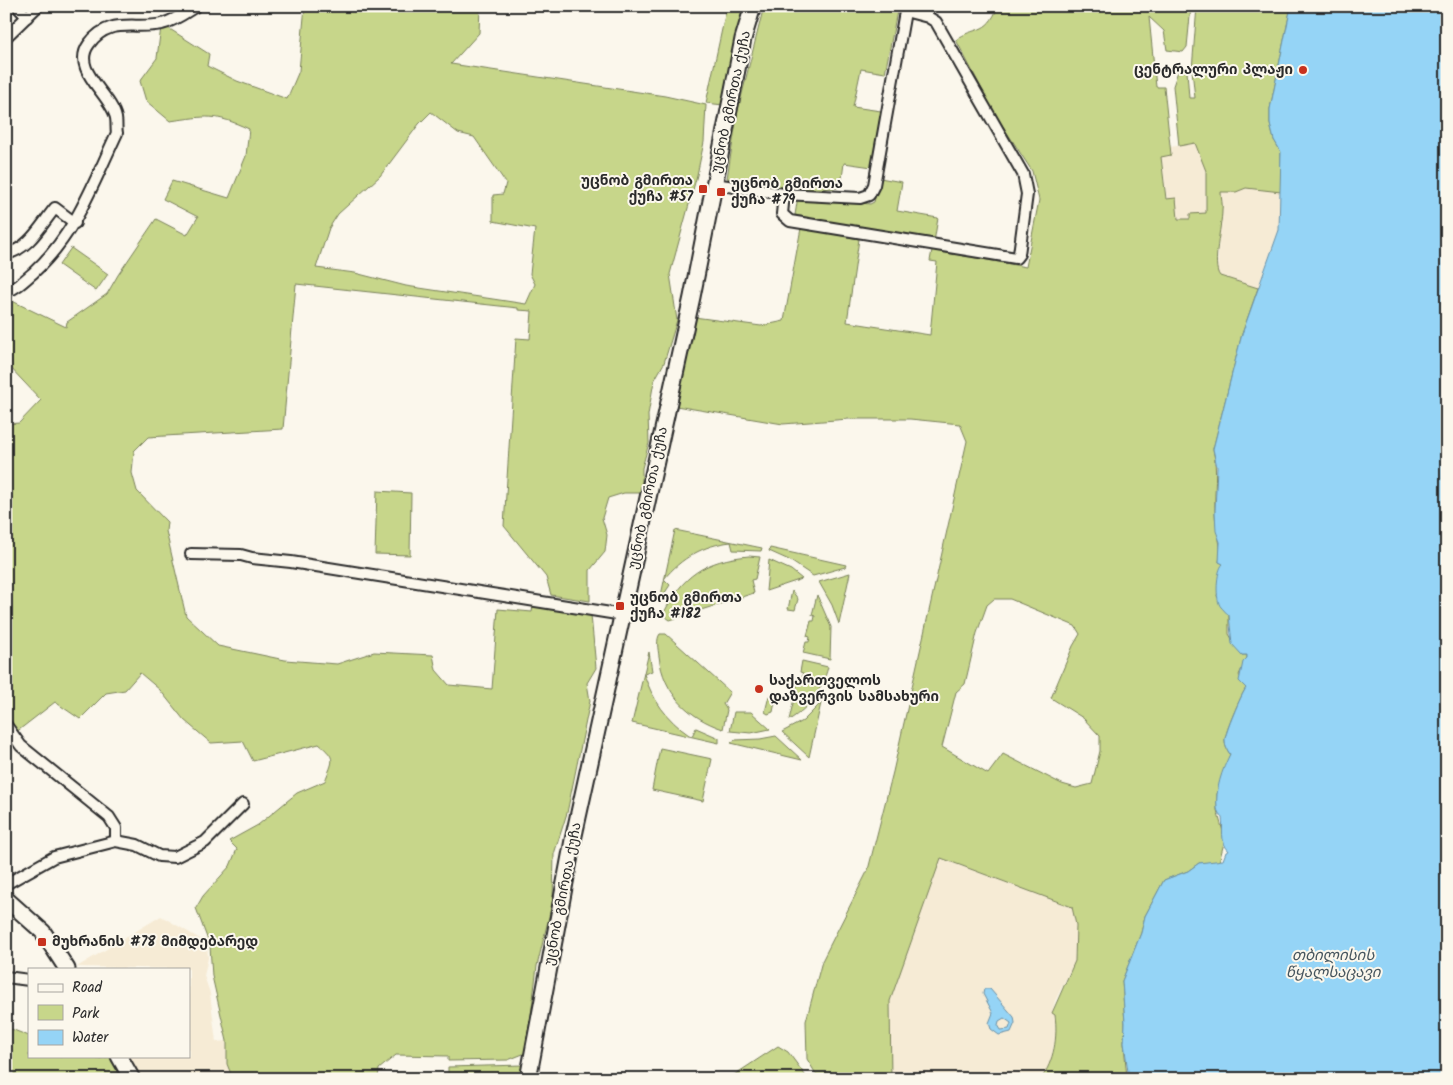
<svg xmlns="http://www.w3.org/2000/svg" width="1453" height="1085" viewBox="0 0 1453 1085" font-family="Kalam,'Noto Sans Georgian',sans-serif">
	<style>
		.built { fill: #f6ebd5 }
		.green { fill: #c7d68a; stroke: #79805a; fill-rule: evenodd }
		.water { fill: #95d4f6; stroke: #6b90a5; fill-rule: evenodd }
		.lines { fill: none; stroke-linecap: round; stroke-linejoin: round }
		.street-casing { stroke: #2b2b2b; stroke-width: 14 }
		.secondary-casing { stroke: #2b2b2b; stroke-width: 19 }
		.street { stroke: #fbf7ec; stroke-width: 10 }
		.secondary { stroke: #fbf7ec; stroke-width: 15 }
		.poi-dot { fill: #c8321e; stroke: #fbf7ec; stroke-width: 2 }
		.labels { text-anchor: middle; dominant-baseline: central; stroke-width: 4; stroke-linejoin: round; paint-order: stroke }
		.poi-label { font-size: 14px; font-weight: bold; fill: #2b2b2b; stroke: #fbf7ec; text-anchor: start }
		.street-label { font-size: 14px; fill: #2b2b2b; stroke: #fbf7ec }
		.water-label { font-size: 15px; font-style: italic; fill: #46555e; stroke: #fbf7ec }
	</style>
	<rect width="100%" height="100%" fill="#fbf7ec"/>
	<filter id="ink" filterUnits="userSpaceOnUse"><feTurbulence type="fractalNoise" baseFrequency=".02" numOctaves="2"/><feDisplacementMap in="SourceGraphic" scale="10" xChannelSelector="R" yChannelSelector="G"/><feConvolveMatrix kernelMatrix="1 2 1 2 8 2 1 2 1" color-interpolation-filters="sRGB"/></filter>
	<g filter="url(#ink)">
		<g class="built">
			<polygon points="1195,143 1206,171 1206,214 1191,214 1190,219 1178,219 1167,200 1161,156 1171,155 1170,147"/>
			<polygon points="1245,188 1281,192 1279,230 1258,288 1220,276 1217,273 1221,192 1236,192"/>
			<polygon points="940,858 1072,907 1076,925 1075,961 1055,1001 1052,1013 1055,1015 1056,1034 1050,1066 1041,1079 891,1079 890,1001"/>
			<polygon points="161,916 207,943 208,958 204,976 210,993 216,1042 227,1041 227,1064 233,1079 140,1079 127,1056 189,1056 189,969 77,967"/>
		</g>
		<g class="green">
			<path d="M305 6H480L479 33 451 64 665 96 706 105 704 142 697 175 670 274 677 320 664 363 654 381 648 415 649 443 642 468V493H624L608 498 602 518 607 535 605 552 590 570V601L551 595 546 577 504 526 516 338 530 339 532 311 518 310V308L296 284 283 429 148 437 134 451 132 473 137 491 167 522 166 531 186 616 218 646 285 660 337 664 374 652 433 655 436 670 449 685 492 689 498 609 532 612 533 605 591 615 596 668 587 683 590 701 567 813 554 854 553 900 537 966 527 1048 528 1052 508 1060 448 1061V1056L396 1055 379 1069 378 1079H233L227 1064V1041L212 976 210 946 196 908 203 896 230 866 237 849 229 841 258 825 297 793 325 781C333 760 337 759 319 744L253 761 243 741 211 743 184 720 160 690 140 673 125 690 106 693 80 719 55 702 15 733 6 721V424L19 423 41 400 6 363V298L66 327 67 322 107 294 118 275 156 219 187 235 198 217 163 199 172 181 229 198 246 156 249 129C214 113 208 116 170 121L146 101 140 81 157 58 161 27 165 26 209 54 207 66 237 81 287 99 299 71ZM431 112 458 133 474 137 506 183 503 194 493 195V221L535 229 530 274 535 284 526 304 406 286 355 273 316 268 329 228 338 214 380 176 419 124Z"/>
			<polygon points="727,6 744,6 723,105 706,103"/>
			<polygon points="764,6 898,6 885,73 861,69 853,107 881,111 872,167 844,163 841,186 838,188 788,190 727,178 738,110"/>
			<path d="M998 6H1191L1187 47 1183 52 1167 50 1164 31 1149 17 1156 87H1164L1171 155 1161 157 1166 199 1176 198 1178 219H1190V214L1206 213V171L1195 143 1179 146 1173 86 1178 71 1184 69 1187 71 1189 98H1195L1192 70 1197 6H1291L1270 109V124L1274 140 1281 152V192L1246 188 1236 192H1221C1221 199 1223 204 1222 211 1222 226 1211 266 1220 276L1258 288 1242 334 1213 449C1218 471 1214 490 1215 512 1215 528 1223 545 1219 562L1224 564 1217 596 1229 615V634L1242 655H1247V658L1239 675 1246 688C1241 695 1225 732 1225 740 1225 746 1227 750 1230 754L1217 794V810L1225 839 1219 862 1199 863 1188 871 1164 880 1145 916 1141 933 1122 981 1125 1023 1124 1043 1127 1079H1041C1054 1061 1058 1037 1055 1015L1052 1013 1075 961 1076 925 1072 907 941 858 890 1001 891 1079H819L807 1059 806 1021 822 961 868 870 893 772 967 441 960 424 910 419H849L783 424 676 406 694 317 761 326 784 321 801 228 859 239 847 322 930 335 937 262 930 261 932 250 1026 267 1039 200 1032 171 995 114 956 40C974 25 987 37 998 6ZM994 599H1010L1075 626 1080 634 1073 646 1051 698 1083 718 1100 736V751L1092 784 1076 788 1062 784 1003 754 988 774 942 747 956 692 965 684 977 633 987 605Z"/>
			<polygon points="880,178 902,182 897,211 938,218 934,242 795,215 798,196 870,204 874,202"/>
			<polygon points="71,248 108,274 96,291 59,265"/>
			<polygon points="377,491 411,493 410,555 375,554"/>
			<path d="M675 530 762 548 761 551 733 550 731 542C704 545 681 558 664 579L670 585 660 600Z"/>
			<polygon points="770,548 846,565 845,567 813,576 789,560 769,551"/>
			<path d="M749 556 760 557 755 579 751 580 754 593 670 620 663 615C681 576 705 560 749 556Z"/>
			<polygon points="769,560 791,570 802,579 766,591"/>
			<polygon points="850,573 839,624 832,605 819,582"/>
			<polygon points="792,591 798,599 795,610 788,609"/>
			<polygon points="817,595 831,627 830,659 803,653 806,642 809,642 810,637 807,636 811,621 814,621 815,616 812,615"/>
			<path d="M660 634H666L730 692 723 704 727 710 723 729C689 718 663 693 659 656 658 649 656 639 660 634Z"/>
			<path d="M649 652 652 671 644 674C652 699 667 720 689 735L692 736 696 728 719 738V743L632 723Z"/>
			<path d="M802 661 828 667C822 690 810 707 789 720L794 699H797L798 694 795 693 799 678H802L803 673 800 672Z"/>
			<polygon points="769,696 776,697 773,712 768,714 765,712"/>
			<polygon points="821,703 809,757 782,732 803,721"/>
			<polygon points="734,712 751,712 770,729 751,733 730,731"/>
			<polygon points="776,736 802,760 731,743 735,740 760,739"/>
			<polygon points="660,748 712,759 703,801 652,790"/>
			<polygon points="6,1027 29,1036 29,1056 89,1056 98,1059 111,1056 124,1079 6,1079"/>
			<polygon points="778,1046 788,1052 808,1079 728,1079"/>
			<polygon points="523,1065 521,1079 448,1079 448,1067"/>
		</g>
		<g class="water">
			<path d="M1291 6H1447V1079H1129L1124 1043 1125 1023 1122 981 1141 933 1145 916 1164 880 1188 871 1199 863 1223 860 1226 852 1229 851C1219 841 1224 828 1222 818 1221 815 1217 812 1217 808 1215 790 1222 770 1230 754 1227 750 1225 746 1225 740 1225 733 1241 695 1246 688L1239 681 1243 662 1247 658V655H1242L1232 644 1229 615C1226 613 1223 609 1221 607 1215 601 1216 570 1223 564L1219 562 1220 542 1216 531 1215 511 1217 467 1213 449 1242 334 1279 230 1281 152 1274 140 1270 124V109Z"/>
			<path d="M984 989H990L1014 1017 1015 1023 1011 1032 999 1035 991 1029 989 1023 993 1013 983 994ZM1004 1018 1011 1023 1009 1029 1001 1030 998 1025 999 1021Z"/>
		</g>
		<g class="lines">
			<defs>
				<g id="street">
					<polyline points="17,6 27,17"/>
					<polyline points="6,37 38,6"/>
					<polyline points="714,184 784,194 860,198 869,195 874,185 906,6"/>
					<polyline points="784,194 782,214 790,221 1016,258 1019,254 1027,194 1023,174 936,22 928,17 905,11"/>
					<path d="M6 254C29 249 41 225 55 208L75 223"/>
					<path d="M6 292C17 288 25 280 34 272 76 233 93 184 117 133 116 129 117 123 116 118 111 94 70 70 89 44 109 16 134 30 162 24 174 21 185 13 196 6"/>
					<polyline points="191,554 241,555 252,558 291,562 623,615"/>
					<polyline points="6,725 21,746 109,817 116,828 116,841"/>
					<polyline points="6,884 54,857 116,841 137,845 159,856 175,857 205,842 243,804"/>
					<polyline points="6,977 29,980"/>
				</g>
				<g id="secondary">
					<polyline points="6,899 43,932 67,969"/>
					<polyline points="119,1056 132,1079"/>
					<polyline points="528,1079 573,840 692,297 743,39 753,6"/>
				</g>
			</defs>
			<use href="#street" class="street-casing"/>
			<use href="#secondary" class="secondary-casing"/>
			<use href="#street" class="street"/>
			<use href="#secondary" class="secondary"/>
		</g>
	</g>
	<g class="poi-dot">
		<circle cx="1303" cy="70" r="5"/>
		<rect x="698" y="184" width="10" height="10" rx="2.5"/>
		<rect x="716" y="187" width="10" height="10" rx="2.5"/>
		<rect x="615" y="601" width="10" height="10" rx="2.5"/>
		<circle cx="759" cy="689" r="5"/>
		<rect x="37" y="937" width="10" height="10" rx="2.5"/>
	</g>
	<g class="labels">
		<g class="poi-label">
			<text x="1293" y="70" text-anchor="end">ცენტრალური პლაჟი</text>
			<text x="693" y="181" text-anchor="end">უცნობ გმირთა<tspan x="693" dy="16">ქუჩა #57</tspan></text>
			<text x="731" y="184">უცნობ გმირთა<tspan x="731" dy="16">ქუჩა #79</tspan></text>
			<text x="630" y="598">უცნობ გმირთა<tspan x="630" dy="16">ქუჩა #182</tspan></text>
			<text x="769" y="681">საქართველოს<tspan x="769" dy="16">დაზვერვის სამსახური</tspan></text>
			<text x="52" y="942">მუხრანის #78 მიმდებარედ</text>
		</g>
		<g class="street-label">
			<text transform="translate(731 102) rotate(-78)">უცნობ გმირთა ქუჩა</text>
			<text transform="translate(648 498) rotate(-78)">უცნობ გმირთა ქუჩა</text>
			<text transform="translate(563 894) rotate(-79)">უცნობ გმირთა ქუჩა</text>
		</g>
		<g class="water-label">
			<text x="1333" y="956">თბილისის<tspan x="1333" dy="17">წყალსაცავი</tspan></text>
		</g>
	</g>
	<rect width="1453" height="1085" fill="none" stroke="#fbf7ec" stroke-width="25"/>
	<rect x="12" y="12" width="1428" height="1060" fill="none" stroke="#2b2b2b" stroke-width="2" filter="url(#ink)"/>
	<rect x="28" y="968" width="162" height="90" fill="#fbf7ec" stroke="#a8a59f"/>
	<rect x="38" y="984" width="25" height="8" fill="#fbf7ec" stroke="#a8a59f"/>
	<text x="72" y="992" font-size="15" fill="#2b2b2b">Road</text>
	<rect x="38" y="1005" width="25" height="15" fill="#c7d68a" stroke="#a8a59f"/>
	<text x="72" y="1018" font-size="15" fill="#2b2b2b">Park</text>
	<rect x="38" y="1030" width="25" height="15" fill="#95d4f6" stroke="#a8a59f"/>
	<text x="72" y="1042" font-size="15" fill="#2b2b2b">Water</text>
</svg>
